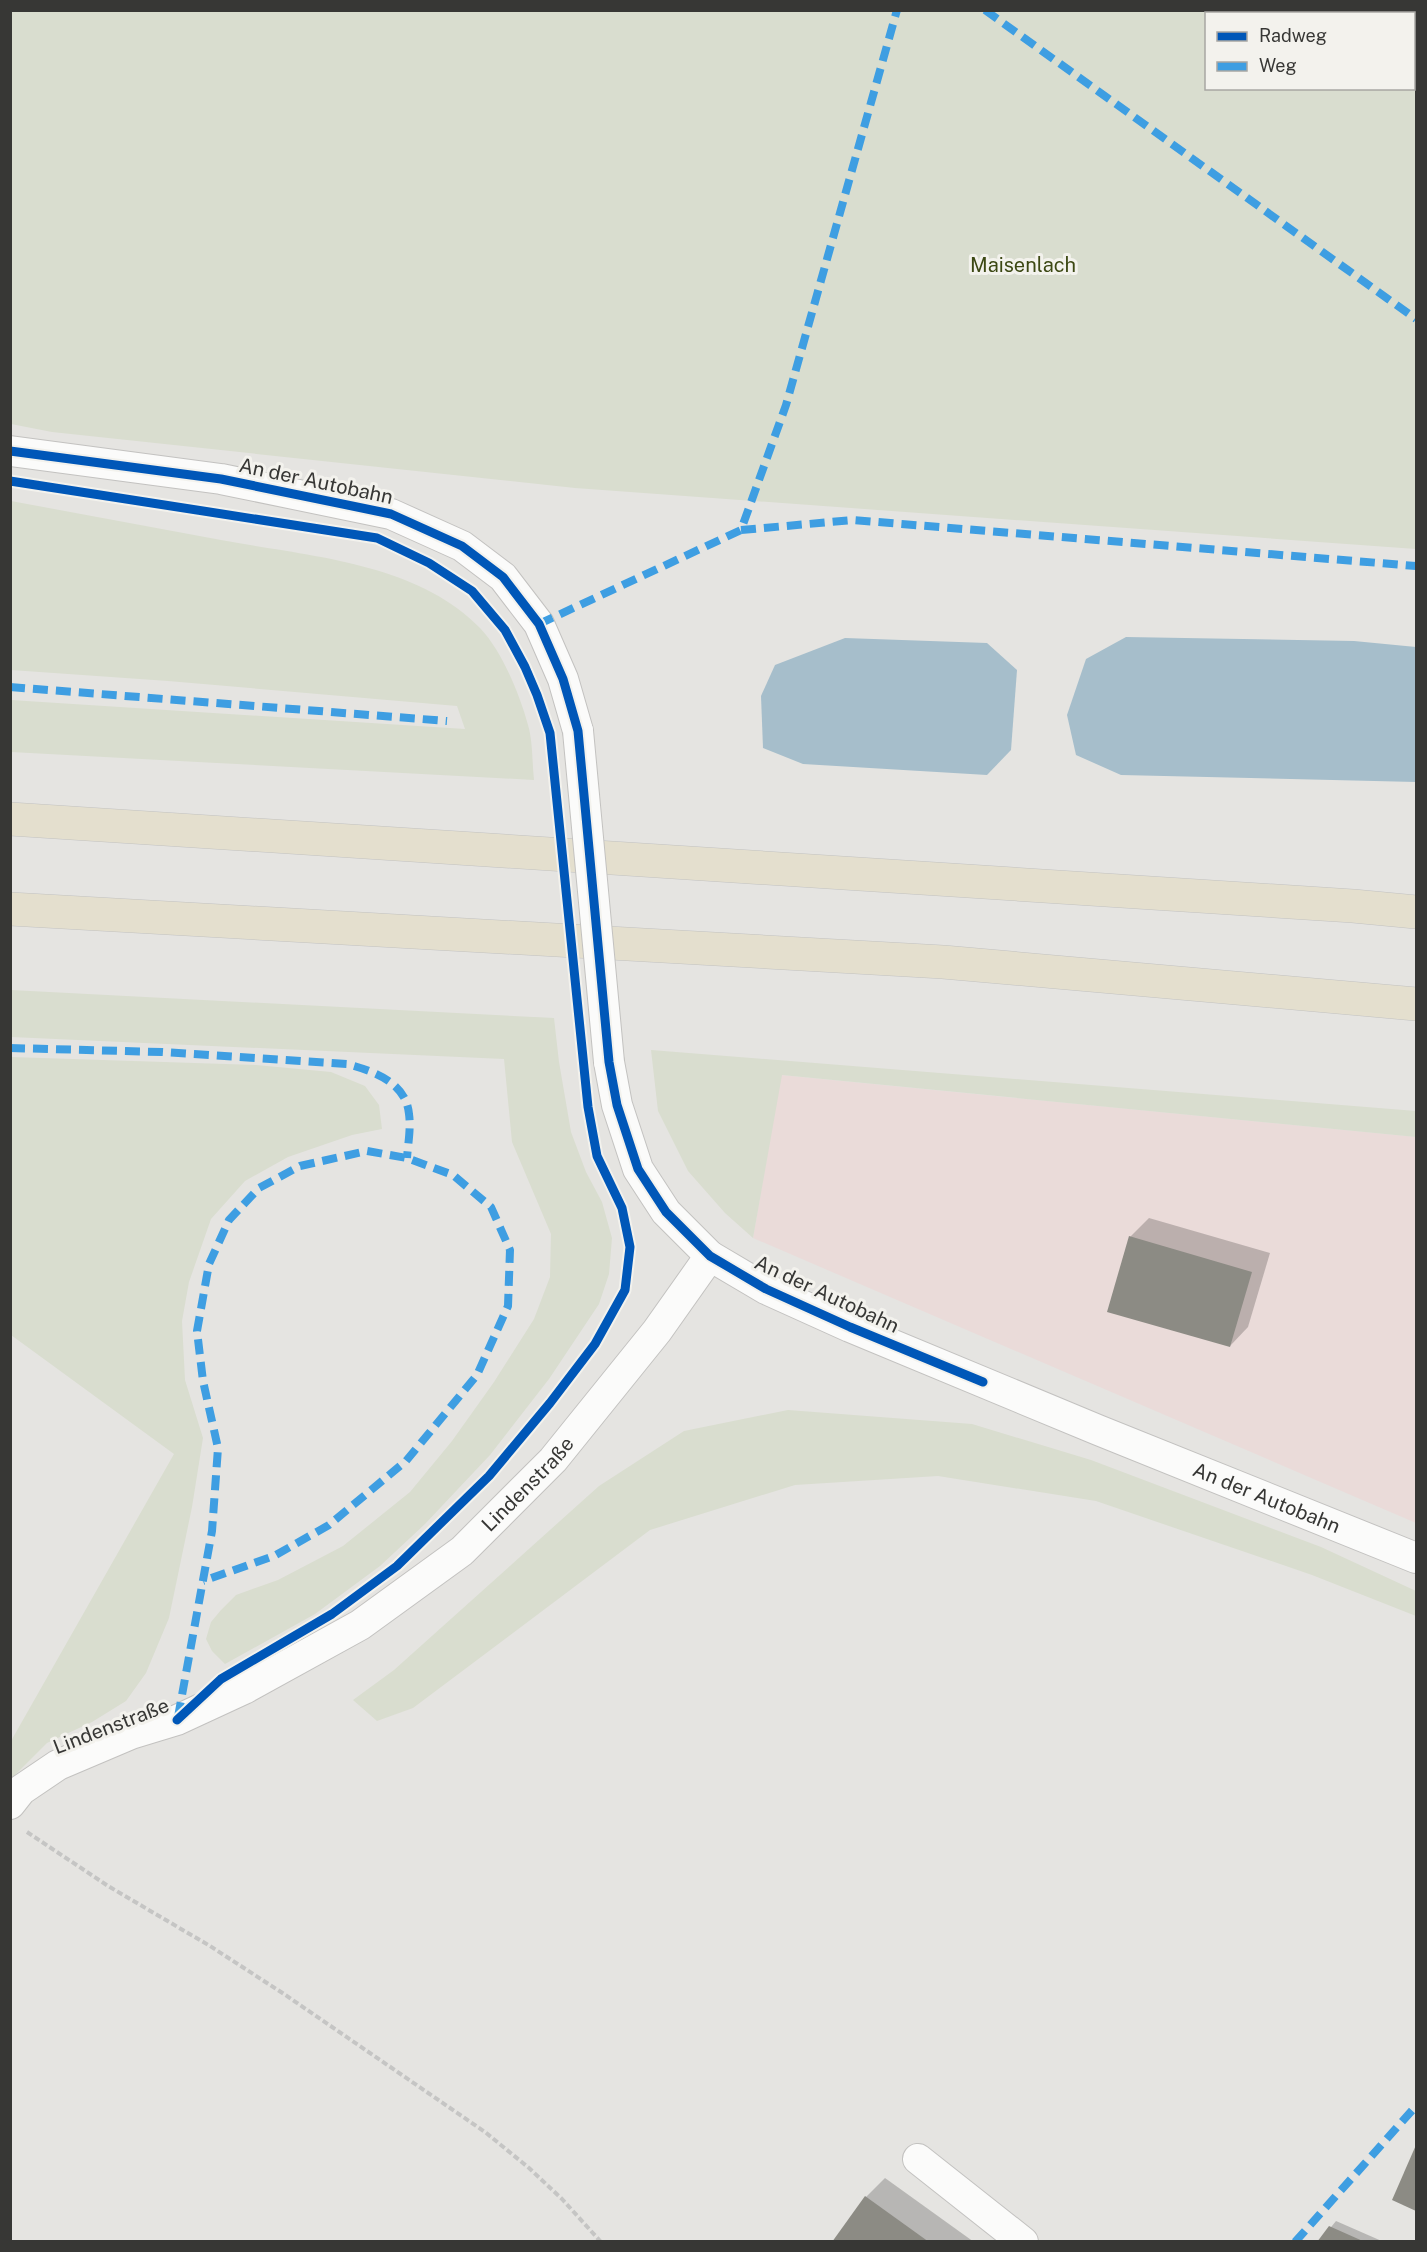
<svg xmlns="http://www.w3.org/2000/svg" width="1427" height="2252" viewBox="0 0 1427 2252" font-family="'Public Sans',sans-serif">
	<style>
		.industrial { fill: #eadbd9 }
		.green { fill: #d9ddcf; fill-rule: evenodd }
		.water { fill: #a6becb }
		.shadow { fill: #0003 }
		.building { fill: #8c8b84 }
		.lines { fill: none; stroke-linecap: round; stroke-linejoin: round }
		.minor-casing { stroke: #c3c2c0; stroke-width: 32 }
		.motorway-casing { stroke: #c2c2c1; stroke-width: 34 }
		.path { stroke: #c5c5c4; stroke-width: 4; stroke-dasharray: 6 3; stroke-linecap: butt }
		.minor { stroke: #fbfbfa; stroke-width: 30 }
		.motorway { stroke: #e4dfce; stroke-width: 33 }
		.minor-bridge-casing { stroke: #c3c2c0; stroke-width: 32; stroke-linecap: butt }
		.minor-bridge { stroke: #fbfbfa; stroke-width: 30 }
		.quiet { stroke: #3e9ee2; stroke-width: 8; stroke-dasharray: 15 8; stroke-linecap: butt }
		.cycleway-casing { stroke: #f3f2ed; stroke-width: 13 }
		.cycleway { stroke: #0057b8; stroke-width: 9 }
		.labels { text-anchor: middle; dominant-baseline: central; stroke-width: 6; stroke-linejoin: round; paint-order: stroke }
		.park-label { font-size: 20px; fill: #3c4813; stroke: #f3f2ed }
		.street-label { font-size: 20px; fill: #373735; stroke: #f3f2ed }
	</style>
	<rect width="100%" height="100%" fill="#e5e4e1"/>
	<polygon class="industrial" points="781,1075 1416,1137 1416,1523 753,1238"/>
	<g class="green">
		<path d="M10 11H1416V549L575 488 52 432 11 424ZM1206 14H1414V88H1206Z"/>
		<path d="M11 501C81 514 151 527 221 540 306 556 417 562 480 628 502 651 520 695 528 725 533 742 532 762 534 780L11 752V700L465 729 457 706 168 681 11 670Z"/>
		<polygon points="11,990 554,1018 559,1062 571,1132 586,1172 602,1202 612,1238 609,1274 599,1304 549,1379 490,1455 425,1524 380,1566 315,1614 225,1664 212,1651 206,1639 211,1622 221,1610 236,1595 278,1580 343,1546 410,1492 452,1441 494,1382 534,1319 550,1277 551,1234 512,1142 504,1059 11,1037"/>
		<polygon points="651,1050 1416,1111 1416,1137 782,1075 753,1238 725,1213 688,1171 658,1111"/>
		<polygon points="11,1057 256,1065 331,1072 365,1086 379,1105 382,1129 352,1135 288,1157 245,1181 211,1219 189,1282 182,1321 185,1380 203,1438 192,1507 169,1618 146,1673 126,1701 92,1722 47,1743 11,1779 11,1741 174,1454 11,1335"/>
		<polygon points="788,1410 972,1424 1091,1460 1321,1547 1416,1591 1416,1616 1312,1575 1096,1501 938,1476 795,1485 650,1530 413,1708 377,1721 353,1700 394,1670 599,1486 684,1431"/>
	</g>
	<g class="water">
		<polygon points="1126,637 1354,641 1416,647 1416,782 1121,775 1076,755 1067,715 1086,659"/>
		<polygon points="845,638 987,643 1017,670 1011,750 987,775 803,764 763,748 761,696 775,665"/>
	</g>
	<g class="shadow">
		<polygon points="1149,1218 1270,1253 1248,1327 1230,1346 1130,1237"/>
		<polygon points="1416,2149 1416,2209 1394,2199"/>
		<polygon points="885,2178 974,2242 834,2242 866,2197"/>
		<polygon points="1336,2221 1384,2242 1319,2242"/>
	</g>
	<g class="building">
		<polygon points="1129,1236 1252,1272 1230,1347 1107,1312"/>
		<polygon points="1416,2145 1416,2211 1392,2200"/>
		<polygon points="865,2196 929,2242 832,2242"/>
		<polygon points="1329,2226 1365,2242 1317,2242"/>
	</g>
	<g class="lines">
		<defs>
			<g id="minor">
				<polyline points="10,451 221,479 391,514 462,546 503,577 539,624 563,679 578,731"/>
				<path id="s1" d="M609 1062 617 1105 638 1169 666 1212 710 1256 766 1289 850 1327 1098 1430 1416 1558"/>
				<path id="s2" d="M10 1804 21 1790 58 1765 131 1734 177 1720 244 1689 360 1625 462 1551 553 1460 657 1331 710 1256"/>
				<polyline points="918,2159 1023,2242"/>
			</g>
			<g id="motorway">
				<polyline points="10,819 1353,906 1416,912"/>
				<polyline points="10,909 943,962 1416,1004"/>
			</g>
		</defs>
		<use href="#minor" class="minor-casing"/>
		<use href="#motorway" class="motorway-casing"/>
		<polyline class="path" points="27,1832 108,1886 210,1946 284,1994 485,2132 529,2168 562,2199 601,2242"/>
		<use href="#minor" class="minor"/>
		<use href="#motorway" class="motorway"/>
		<defs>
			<polyline id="minor-bridge" points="578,731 609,1062"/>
		</defs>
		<use href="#minor-bridge" class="minor-bridge-casing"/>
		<use href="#minor-bridge" class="minor-bridge"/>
		<g class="quiet">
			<polyline points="985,10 1416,319"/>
			<polyline points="741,530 853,520 1416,566"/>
			<polyline points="539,624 741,530 786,405 897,10"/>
			<polyline points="10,687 447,721"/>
			<path d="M10 1048 162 1052 347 1064C373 1071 406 1082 409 1114 411 1128 408 1144 407 1158"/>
			<polyline points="178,1717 212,1531 218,1448 203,1381 197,1331 209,1264 229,1220 259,1188 300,1166 367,1151 407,1158 453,1175 491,1207 510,1250 508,1306 477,1375 406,1461 329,1525 274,1556 203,1581"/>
			<polyline points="1295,2242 1416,2106"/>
		</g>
		<defs>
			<g id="cycleway">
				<polyline points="10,451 221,479 391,514 462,546 503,577 539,624 563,679 578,731 609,1062 617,1105 638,1169 666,1212 710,1256 766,1289 850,1327 983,1382"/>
				<polyline points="10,481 377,538 429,563 472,591 505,630 525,667 537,695 550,733 588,1107 597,1156 622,1208 630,1247 625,1290 595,1344 550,1403 489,1476 397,1566 332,1614 221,1679 177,1720"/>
			</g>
		</defs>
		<use href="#cycleway" class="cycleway-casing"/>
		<use href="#cycleway" class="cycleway"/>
	</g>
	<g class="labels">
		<g class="park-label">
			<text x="1023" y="265">Maisenlach</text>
		</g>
		<g class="street-label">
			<text transform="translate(316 481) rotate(12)">An der Autobahn</text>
			<text transform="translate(827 1294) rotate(25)">An der Autobahn</text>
			<text stroke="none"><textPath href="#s2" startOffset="616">Lindenstraße</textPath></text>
			<text stroke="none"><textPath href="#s1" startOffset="832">An der Autobahn</textPath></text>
			<text transform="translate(111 1726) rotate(-21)">Lindenstraße</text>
		</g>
	</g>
	<rect width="1427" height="2252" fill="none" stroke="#373735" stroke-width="24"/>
	<rect x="1205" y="12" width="210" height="78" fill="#f3f2ed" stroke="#a8a7a3" stroke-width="1.5"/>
	<rect x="1217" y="32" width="30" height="9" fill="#0057b8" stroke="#a8a7a3" stroke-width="1.5"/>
	<text x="1259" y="42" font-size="18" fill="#373735">Radweg</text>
	<rect x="1217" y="62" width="30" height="9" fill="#3e9ee2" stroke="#a8a7a3" stroke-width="1.5"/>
	<text x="1259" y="72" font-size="18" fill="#373735">Weg</text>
</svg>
